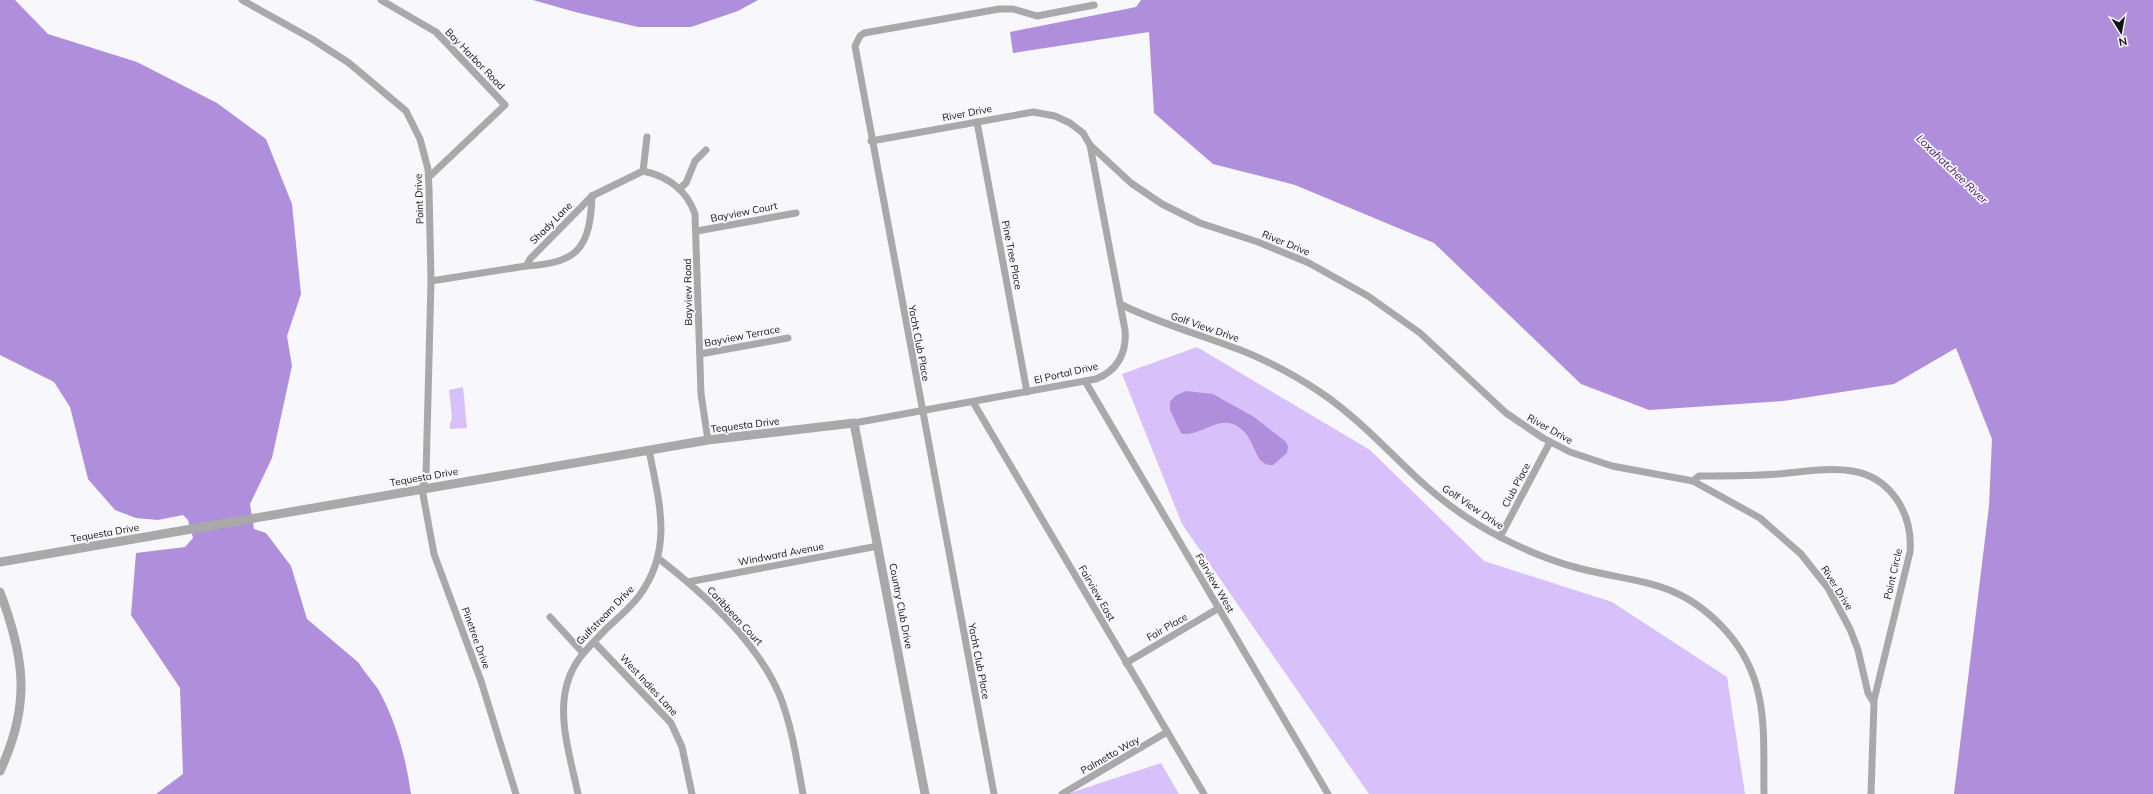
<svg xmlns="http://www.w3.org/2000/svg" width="2153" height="794" viewBox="0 0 2153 794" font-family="Mulish,sans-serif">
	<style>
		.green { fill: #d8c1fb }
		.water { fill: #af8edc }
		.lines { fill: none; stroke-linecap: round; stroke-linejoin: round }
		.minor { stroke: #a9a9aa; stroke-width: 7 }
		.tertiary { stroke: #a9a9aa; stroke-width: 9 }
		.labels { text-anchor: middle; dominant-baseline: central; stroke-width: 3.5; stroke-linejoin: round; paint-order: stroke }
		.street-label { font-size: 10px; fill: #131214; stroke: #f8f7fb }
		.water-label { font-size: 11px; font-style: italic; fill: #42116d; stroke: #f8f7fb }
	</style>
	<rect width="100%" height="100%" fill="#f8f7fb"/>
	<g class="green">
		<polygon points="1197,347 1370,450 1484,561 1612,602 1727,677 1745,794 1369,794 1182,524 1122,374"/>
		<polygon points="463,387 467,428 450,429 450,424 452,418 449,390"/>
		<polygon points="1161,763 1179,794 1067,794"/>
	</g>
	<g class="water">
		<path d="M0 0H15L48 34 137 62 217 103 266 139 292 204 301 294 287 336 292 366 272 458 250 504 254 529 266 533 291 566 307 619 359 663C359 665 374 683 378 689 396 721 406 758 411 794H156L183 774 180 688 131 615 136 553 185 547 193 538 188 520 183 515 158 520 136 518 115 510 88 479 70 407 54 382 0 355Z"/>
		<polygon points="533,0 758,0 738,11 691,27 638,27 575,12"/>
		<polygon points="1141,0 2153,0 2153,794 1954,794 1989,506 1992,439 1956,348 1894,384 1783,401 1649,410 1581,384 1434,243 1295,185 1213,164 1154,113 1149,32 1013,53 1010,32 1136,7"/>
		<path d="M1186 391 1213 394 1254 417 1285 441 1288 446 1287 453 1273 465C1254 467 1256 439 1240 428 1219 412 1200 439 1181 433L1170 410V402L1175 396Z"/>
	</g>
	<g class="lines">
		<g class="minor">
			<polyline points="242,0 312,39 349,63 406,111 420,139 428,169 429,189 431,281 426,475 422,489 434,554 481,681 516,794"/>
			<polyline points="381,0 436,32 505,105 429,177"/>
			<polyline points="977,122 1027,392"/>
			<polyline points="1090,145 1131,183 1162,204 1200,223 1258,242 1309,263 1368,296 1420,333 1506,413 1543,438 1570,452 1612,466 1693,481 1760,518 1801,554 1828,588 1850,629 1858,650 1868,693 1874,703 1871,794"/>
			<path d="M643 171C667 176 687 190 695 214L701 394 708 440"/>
			<polyline points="679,189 686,183 695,161 706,150"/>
			<polyline points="697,231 796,213"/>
			<path d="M526 266C579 263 590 247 592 196"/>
			<polyline points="431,281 526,266 530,259 592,196 643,171 647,137"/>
			<path d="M1120 304C1160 324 1202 335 1243 351 1270 362 1296 376 1320 392 1357 417 1386 449 1418 479 1443 502 1471 522 1500 537 1525 550 1551 561 1578 568 1640 584 1680 579 1727 632 1770 681 1763 734 1764 794"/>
			<polyline points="700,354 788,338"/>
			<polyline points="1085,381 1328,794"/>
			<polyline points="973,402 1204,794"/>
			<path d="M854 423 1096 379C1117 371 1127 353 1125 330L1090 145 1083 133 1070 123 1055 116 1033 112 871 141"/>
			<path d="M1693 481 1699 476C1725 476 1752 476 1778 474 1802 472 1828 467 1852 471 1891 477 1913 514 1910 552L1874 700"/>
			<polyline points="1500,537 1550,442"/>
			<path d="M658 558C704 594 757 641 780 696 792 727 797 761 803 794"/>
			<polyline points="688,582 878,546"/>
			<polyline points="550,617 582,652"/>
			<polyline points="594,642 671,723 682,747 692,794"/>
			<polyline points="1126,663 1219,608"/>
			<path d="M578 794C571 759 557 719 567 684 574 659 590 646 607 628 618 618 630 608 639 596 674 549 659 502 649 450"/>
			<polyline points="994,794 855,46 860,36 864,33 999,9 1013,9 1037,16 1094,5"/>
			<polyline points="1062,794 1167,732"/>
		</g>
		<g class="tertiary">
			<polyline points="0,562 708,440 854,423 925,794"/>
			<path d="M0 592C25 658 31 705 0 771"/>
		</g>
	</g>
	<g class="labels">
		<g class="street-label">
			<text transform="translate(475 59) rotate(46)">Bay Harbor Road</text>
			<text transform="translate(967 113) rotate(-11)">River Drive</text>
			<text transform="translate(419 199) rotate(-92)">Point Drive</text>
			<text transform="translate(744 212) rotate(-11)">Bayview Court</text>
			<text transform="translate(551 223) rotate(-45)">Shady Lane</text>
			<text transform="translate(1286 243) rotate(22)">River Drive</text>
			<text transform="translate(1012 255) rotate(79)">Pine Tree Place</text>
			<text transform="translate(688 292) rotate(-91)">Bayview Road</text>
			<text transform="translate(1205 327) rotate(19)">Golf View Drive</text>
			<text transform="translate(742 336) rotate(-11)">Bayview Terrace</text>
			<text transform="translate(919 343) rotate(79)">Yacht Club Place</text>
			<text transform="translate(1066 373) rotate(-13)">El Portal Drive</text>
			<text transform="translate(745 425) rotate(-7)">Tequesta Drive</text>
			<text transform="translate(1550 429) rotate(29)">River Drive</text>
			<text transform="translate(424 477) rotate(-10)">Tequesta Drive</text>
			<text transform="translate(1516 485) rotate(-62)">Club Place</text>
			<text transform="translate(1473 507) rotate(34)">Golf View Drive</text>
			<text transform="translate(105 533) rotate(-10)">Tequesta Drive</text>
			<text transform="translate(781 554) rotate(-11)">Windward Avenue</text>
			<text transform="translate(1893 574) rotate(-77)">Point Circle</text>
			<text transform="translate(1215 583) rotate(60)">Fairview West</text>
			<text transform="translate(1837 588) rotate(58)">River Drive</text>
			<text transform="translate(1097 593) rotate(60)">Fairview East</text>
			<text transform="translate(901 606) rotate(79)">Country Club Drive</text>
			<text transform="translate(605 615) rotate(-46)">Gulfstream Drive</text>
			<text transform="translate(735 616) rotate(47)">Caribbean Court</text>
			<text transform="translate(1167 627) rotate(-30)">Fair Place</text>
			<text transform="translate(476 638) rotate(70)">Pinetree Drive</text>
			<text transform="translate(979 661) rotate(79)">Yacht Club Place</text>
			<text transform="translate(649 685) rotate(47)">West Indies Lane</text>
			<text transform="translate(1110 755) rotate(-30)">Palmetto Way</text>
		</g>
		<g class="water-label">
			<text transform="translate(1952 169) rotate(44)">Loxahatchee River</text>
		</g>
	</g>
	<g transform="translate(2121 32) rotate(169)" stroke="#f8f7fb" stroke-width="3" paint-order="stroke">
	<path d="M0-3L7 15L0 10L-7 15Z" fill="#131214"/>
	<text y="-6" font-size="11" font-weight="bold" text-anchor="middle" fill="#131214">N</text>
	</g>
</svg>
